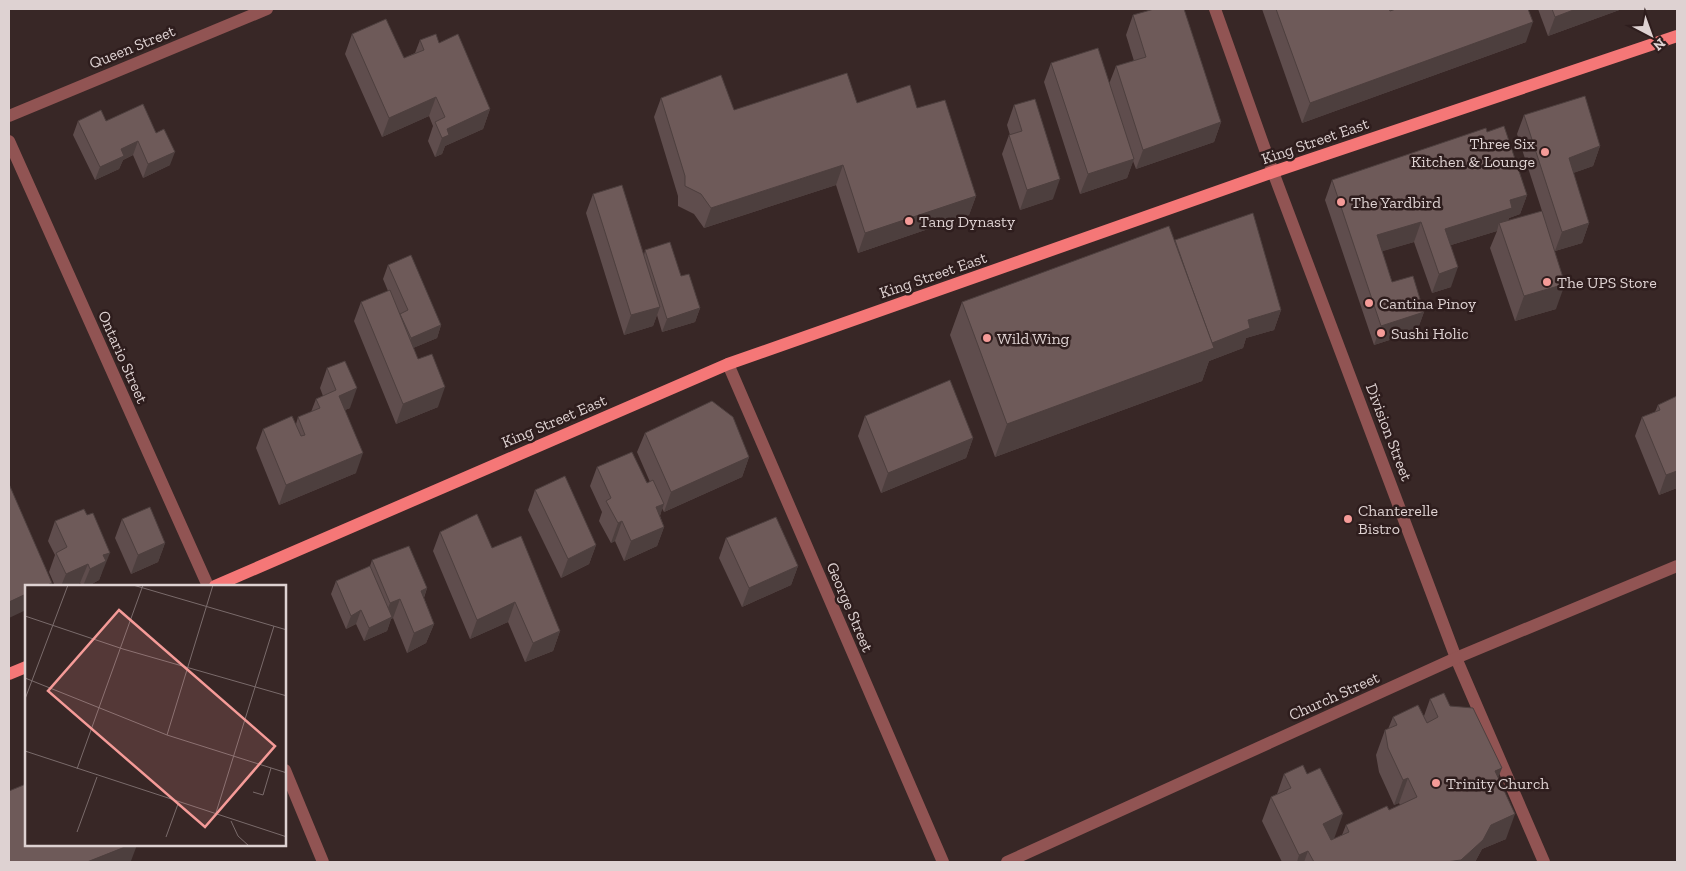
<svg xmlns="http://www.w3.org/2000/svg" width="1686" height="871" viewBox="0 0 1686 871" font-family="'Zilla Slab',serif">
	<style>
		.lines { fill: none; stroke-linecap: round; stroke-linejoin: round }
		.minor { stroke: #915453; stroke-width: 12 }
		.primary { stroke: #f57777; stroke-width: 12 }
		.wall { fill: #5f4d4d }
		.shaded-wall { fill: #4d3f3e }
		.building { fill: #6e5a59; stroke: #4d3f3e }
		.poi-dot { fill: #f59b98; stroke: #2e1d1d; stroke-width: 2 }
		.labels { text-anchor: middle; dominant-baseline: central; stroke-width: 5; stroke-linejoin: round; paint-order: stroke }
		.street-label { font-size: 16px; fill: #ded2d2; stroke: #2e1d1d }
		.poi-label { font-size: 16px; fill: #ded2d2; stroke: #2e1d1d; text-anchor: start }
		.inset-road { fill: none; stroke: #7a6b6b; stroke-width: 1 }
		.view { fill: #f59b98; fill-opacity: 0.15; stroke: #f59b98; stroke-width: 2.5 }
		.inset-edge { fill: none; stroke: #ded2d2; stroke-width: 2.5 }
	</style>
	<rect width="100%" height="100%" fill="#382726"/>
	<g class="lines">
		<g class="minor">
			<polyline points="1215,9 1273,172 1456,658 1544,862"/>
			<polyline points="9,116 267,9"/>
			<polyline points="9,141 208,586"/>
			<polyline points="728,364 943,862"/>
			<polyline points="285,770 323,862"/>
			<polyline points="1007,862 1456,658 1677,566"/>
		</g>
		<g class="primary">
			<polyline points="215,586 728,364 1273,172 1677,36"/>
			<polyline points="9,674 26,667"/>
		</g>
	</g>
	<g class="wall">
		<polygon points="1262,9 1528,9 1526,42 1302,123"/>
		<polygon points="1538,9 1622,9 1548,36"/>
		<polygon points="1133,15 1221,122 1214,142 1136,169 1133,161 1127,178 1080,194 1044,82 1051,63 1109,84 1116,66 1134,61 1126,35"/>
		<polygon points="352,34 404,58 415,53 420,40 439,43 490,109 483,129 445,146 442,154 435,157 428,141 433,126 429,116 382,137 345,54"/>
		<polygon points="661,98 734,110 917,108 976,196 969,215 858,253 836,185 704,228 694,214 678,206 678,196 654,117"/>
		<polygon points="143,104 170,165 143,178 133,155 123,160 119,169 95,180 73,135 78,121 106,121"/>
		<polygon points="1014,105 1053,199 1020,210 1002,154 1009,135 1010,135 1007,125"/>
		<polygon points="1524,115 1600,146 1593,166 1573,173 1589,223 1582,243 1555,251 1556,309 1515,321 1490,248 1497,231 1451,245 1451,287 1432,293 1414,242 1382,251 1392,282 1424,312 1417,331 1374,345 1325,200 1332,180 1487,132 1527,195 1520,214 1509,218 1508,221 1542,211 1517,134"/>
		<polygon points="593,194 644,255 645,250 681,276 700,308 695,322 662,332 657,315 653,326 624,335 586,213"/>
		<polygon points="1175,240 1281,310 1274,330 1246,338 1243,348 1209,361 1202,381 995,457 950,335 962,302 1175,242"/>
		<polygon points="388,265 441,325 437,338 413,348 438,407 396,424 354,321 361,302 388,291 383,279"/>
		<polygon points="327,368 350,408 345,410 356,473 279,505 256,448 263,429 296,424 298,417 311,412 316,399 323,396 320,388"/>
		<polygon points="1677,396 1677,489 1677,488 1659,495 1635,436 1642,417 1655,412 1658,405"/>
		<polygon points="865,416 973,438 966,458 881,493 858,436"/>
		<polygon points="645,433 749,457 742,477 664,512 662,508 660,516 664,527 657,546 624,561 615,541 611,543 599,521 602,512 590,486 597,467 647,483 650,482 637,452"/>
		<polygon points="535,490 596,545 589,564 561,578 528,510"/>
		<polygon points="122,519 165,543 158,562 131,574 115,538"/>
		<polygon points="55,521 102,572 99,580 88,586 82,586 80,583 75,586 55,586 49,572 55,555 48,541"/>
		<polygon points="440,532 492,548 560,631 553,651 525,662 508,622 470,639 433,551"/>
		<polygon points="726,538 798,566 791,585 742,607 719,558"/>
		<polygon points="372,560 427,588 424,598 434,624 426,643 407,653 393,618 391,619 387,631 364,641 356,624 346,629 331,594 336,581 370,566"/>
		<polygon points="1430,699 1450,706 1498,778 1506,839 1482,849 1475,862 1282,862 1262,821 1271,797 1277,794 1284,774 1334,839 1342,835 1346,825 1389,810 1400,805 1399,803 1394,805 1379,772 1376,755 1385,730 1388,729 1393,717 1424,716"/>
	</g>
	<g class="shaded-wall">
		<polygon points="1576,9 1622,9 1548,36 1555,17"/>
		<polygon points="1533,22 1526,42 1302,123 1310,103"/>
		<polygon points="436,97 429,116 382,137 389,118"/>
		<polygon points="490,109 483,129 445,146 442,154 435,157 442,138 447,129"/>
		<polygon points="1221,122 1214,142 1136,169 1143,150"/>
		<polygon points="138,141 133,155 123,160 119,169 95,180 100,167 121,149"/>
		<polygon points="1600,146 1593,166 1562,177 1569,158"/>
		<polygon points="175,152 170,165 143,178 148,164"/>
		<polygon points="1134,159 1127,178 1080,194 1088,174"/>
		<polygon points="843,165 836,185 704,228 711,208"/>
		<polygon points="1060,179 1053,199 1020,210 1027,190"/>
		<polygon points="1527,195 1520,214 1509,218 1505,228 1499,223 1497,231 1438,249 1445,229 1510,200"/>
		<polygon points="976,196 969,215 858,253 865,233"/>
		<polygon points="1421,222 1414,242 1370,255 1377,235"/>
		<polygon points="1589,223 1582,243 1555,251 1562,232"/>
		<polygon points="1458,267 1451,287 1432,293 1439,274"/>
		<polygon points="1565,284 1556,309 1515,321 1524,296"/>
		<polygon points="660,307 653,326 624,335 631,315"/>
		<polygon points="700,308 695,322 662,332 667,319"/>
		<polygon points="1281,310 1274,330 1246,338 1243,348 1209,361 1202,381 995,457 1007,424 1210,344 1248,320"/>
		<polygon points="1424,312 1417,331 1374,345 1381,326"/>
		<polygon points="441,325 437,338 406,351 411,338"/>
		<polygon points="445,387 438,407 396,424 403,404"/>
		<polygon points="357,388 350,408 332,415 339,396"/>
		<polygon points="973,438 966,458 881,493 888,473"/>
		<polygon points="363,453 356,473 279,505 286,485"/>
		<polygon points="749,457 742,477 664,512 671,492"/>
		<polygon points="1677,471 1677,488 1659,495 1666,475"/>
		<polygon points="664,504 657,524 656,507"/>
		<polygon points="622,521 615,541 611,543 618,523"/>
		<polygon points="664,527 657,546 624,561 631,541"/>
		<polygon points="165,543 158,562 131,574 138,555"/>
		<polygon points="596,545 589,564 561,578 568,559"/>
		<polygon points="110,553 99,580 88,586 83,586 90,569 103,555"/>
		<polygon points="88,564 80,583 75,586 61,586 66,574"/>
		<polygon points="798,566 791,585 742,607 749,588"/>
		<polygon points="427,588 420,608 421,591"/>
		<polygon points="26,594 26,610 9,618 9,602"/>
		<polygon points="400,599 393,618 391,619 387,631 364,641 369,628 383,621 390,603"/>
		<polygon points="515,602 508,622 470,639 477,620"/>
		<polygon points="361,610 356,624 346,629 351,616"/>
		<polygon points="434,624 426,643 407,653 414,633"/>
		<polygon points="560,631 553,651 525,662 533,643"/>
		<polygon points="1502,768 1492,793 1495,771"/>
		<polygon points="1408,778 1399,803 1394,805 1403,780"/>
		<polygon points="1343,814 1334,839 1314,848 1323,824"/>
		<polygon points="1515,814 1506,839 1482,849 1475,862 1446,862 1491,825"/>
		<polygon points="130,845 137,845 131,861 127,862 87,862"/>
		<polygon points="1308,851 1304,862 1297,862 1299,855"/>
	</g>
	<g class="building">
		<polygon points="1154,9 1184,9 1221,122 1143,150 1116,66 1146,57 1133,15"/>
		<polygon points="1276,9 1389,9 1390,11 1396,9 1528,9 1533,22 1310,103"/>
		<polygon points="1552,9 1576,9 1555,17"/>
		<polygon points="386,19 404,58 424,50 420,40 436,34 439,43 458,34 490,109 447,129 449,135 442,138 435,122 445,117 436,97 389,118 352,34"/>
		<polygon points="1098,48 1134,159 1088,174 1051,63"/>
		<polygon points="847,73 857,103 910,85 917,108 945,100 976,196 865,233 843,165 711,208 701,194 685,186 685,176 661,98 721,75 734,110"/>
		<polygon points="1585,96 1600,146 1569,158 1589,223 1562,232 1524,115"/>
		<polygon points="1035,99 1060,179 1027,190 1009,135 1022,131 1014,105"/>
		<polygon points="143,104 156,133 164,129 175,152 148,164 138,141 121,149 124,156 100,167 78,121 101,110 106,121"/>
		<polygon points="1504,126 1527,195 1510,200 1512,208 1445,229 1458,267 1439,274 1421,222 1377,235 1392,282 1413,276 1424,312 1381,326 1332,180 1486,128 1487,132"/>
		<polygon points="622,185 660,307 631,315 593,194"/>
		<polygon points="1542,211 1565,284 1524,296 1499,223"/>
		<polygon points="1253,213 1281,310 1248,320 1250,328 1212,343 1190,283 1175,240"/>
		<polygon points="1169,226 1214,348 1007,424 962,302"/>
		<polygon points="670,242 681,276 689,274 700,308 667,319 645,250"/>
		<polygon points="411,255 441,325 411,338 400,314 408,310 388,265"/>
		<polygon points="390,290 418,359 432,354 445,387 403,404 361,302"/>
		<polygon points="345,361 357,388 339,396 363,453 286,485 263,429 292,416 301,436 305,435 298,417 320,408 316,399 336,390 327,368"/>
		<polygon points="950,380 973,438 888,473 865,416"/>
		<polygon points="1677,396 1677,471 1666,475 1642,417 1660,410 1658,405"/>
		<polygon points="712,401 733,417 749,457 671,492 645,433"/>
		<polygon points="632,452 647,483 653,480 664,504 656,507 664,527 631,541 622,521 618,523 606,501 611,498 597,467"/>
		<polygon points="565,476 596,545 568,559 535,490"/>
		<polygon points="9,484 52,583 45,586 26,586 26,594 9,602"/>
		<polygon points="150,507 165,543 138,555 122,519"/>
		<polygon points="84,509 87,515 93,513 110,553 103,555 106,561 90,569 88,564 66,574 56,553 67,547 55,521"/>
		<polygon points="477,514 492,548 521,536 560,631 533,643 515,602 477,620 440,532"/>
		<polygon points="776,517 798,566 749,588 726,538"/>
		<polygon points="409,546 427,588 421,591 434,624 414,633 400,599 390,603 372,560"/>
		<polygon points="370,566 392,617 369,628 361,610 351,616 336,581"/>
		<polygon points="1444,693 1450,706 1473,708 1502,768 1495,771 1515,814 1491,825 1483,840 1461,860 1446,862 1314,862 1308,851 1299,855 1271,797 1291,788 1284,774 1303,765 1307,774 1320,768 1343,814 1323,824 1331,840 1349,832 1346,825 1387,806 1389,810 1417,797 1408,778 1403,780 1388,748 1385,730 1397,725 1393,717 1418,705 1427,723 1438,717 1430,699"/>
		<polygon points="26,784 26,845 130,845 87,862 9,862 9,791"/>
	</g>
	<g class="poi-dot">
		<circle cx="1545" cy="152" r="5"/>
		<circle cx="1341" cy="202" r="5"/>
		<circle cx="909" cy="221" r="5"/>
		<circle cx="1547" cy="282" r="5"/>
		<circle cx="1369" cy="303" r="5"/>
		<circle cx="1381" cy="333" r="5"/>
		<circle cx="987" cy="338" r="5"/>
		<circle cx="1348" cy="519" r="5"/>
		<circle cx="1436" cy="783" r="5"/>
	</g>
	<g class="labels">
		<g class="street-label">
			<text transform="translate(132 47) rotate(-22)">Queen Street</text>
			<text transform="translate(1315 141) rotate(-19)">King Street East</text>
			<text transform="translate(933 275) rotate(-19)">King Street East</text>
			<text transform="translate(123 357) rotate(66)">Ontario Street</text>
			<text transform="translate(554 421) rotate(-23)">King Street East</text>
			<text transform="translate(1389 432) rotate(69)">Division Street</text>
			<text transform="translate(850 607) rotate(67)">George Street</text>
			<text transform="translate(1334 696) rotate(-24)">Church Street</text>
		</g>
		<g class="poi-label">
			<text x="1535" y="143" text-anchor="end">Three Six<tspan x="1535" dy="18">Kitchen &amp; Lounge</tspan></text>
			<text x="1351" y="202">The Yardbird</text>
			<text x="919" y="221">Tang Dynasty</text>
			<text x="1557" y="282">The UPS Store</text>
			<text x="1379" y="303">Cantina Pinoy</text>
			<text x="1391" y="333">Sushi Holic</text>
			<text x="997" y="338">Wild Wing</text>
			<text x="1358" y="510">Chanterelle<tspan x="1358" dy="18">Bistro</tspan></text>
			<text x="1446" y="783">Trinity Church</text>
		</g>
	</g>
	<g transform="translate(25 585)">
		<rect width="261" height="261" fill="#382726"/>
		<path class="inset-road" d="M108 0 262 45M0 31 98 64 262 111M0 93 142 150 262 188M0 114 43 0M142 150 188 0M0 166 262 252M52 184 118 0M228 207 238 210 246 183M190 231 249 41M206 236 213 251 224 261M52 247 72 192M141 252 153 219"/>
		<path class="view" d="M94 25 250 161 180 242 23 106Z"/>
		<rect width="261" height="261" class="inset-edge"/>
	</g>
	<rect width="1686" height="871" fill="none" stroke="#ded2d2" stroke-width="20"/>
	<g transform="translate(1651 35) rotate(139)" stroke="#2e1d1d" stroke-width="4" paint-order="stroke">
	<path d="M0-4L9 19L0 12L-9 19Z" fill="#ded2d2"/>
	<text y="-8" font-size="14" font-weight="bold" text-anchor="middle" fill="#ded2d2">N</text>
	</g>
</svg>
